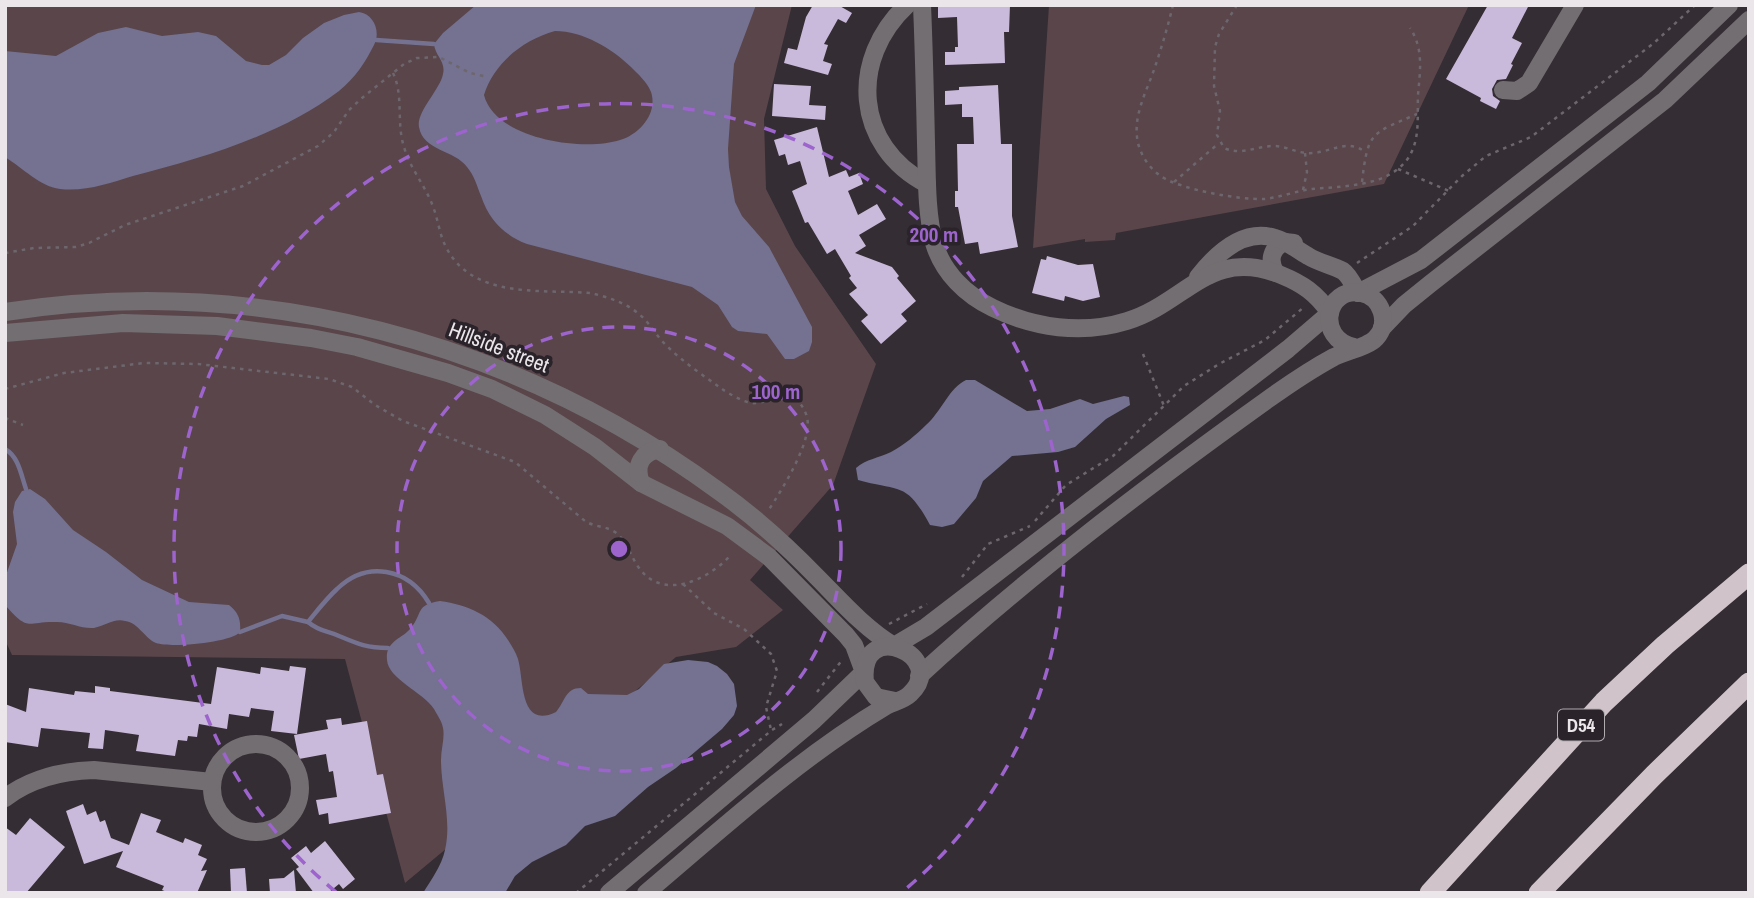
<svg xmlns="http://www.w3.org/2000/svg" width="1754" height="898" viewBox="0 0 1754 898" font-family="'Archivo Narrow',sans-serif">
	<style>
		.green { fill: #59454a }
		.water { fill: #747191; fill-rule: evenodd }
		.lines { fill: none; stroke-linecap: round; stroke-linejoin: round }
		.stream { stroke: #747191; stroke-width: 4.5 }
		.building { fill: #c9b9da }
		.path { stroke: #6d676d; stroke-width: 2.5; stroke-dasharray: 3.5 5; stroke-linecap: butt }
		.minor { stroke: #736e71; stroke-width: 18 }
		.highway { stroke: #d0c4ca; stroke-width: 21 }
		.ring { fill: none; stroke: #9c64cc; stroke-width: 3.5; stroke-dasharray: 12 9 }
		.labels { text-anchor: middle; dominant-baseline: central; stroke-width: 7; stroke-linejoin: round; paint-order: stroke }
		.shield { fill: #2a232a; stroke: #b0acb0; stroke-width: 2 }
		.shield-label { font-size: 19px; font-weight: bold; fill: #eae6ea }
		.street-label { font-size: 21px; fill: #eae6ea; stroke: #2a232a }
		.centre { fill: #9c64cc; stroke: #2a232a; stroke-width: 3.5 }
		.ring-label { font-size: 21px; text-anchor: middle; font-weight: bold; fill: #9c64cc; stroke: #2a232a; stroke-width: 7; stroke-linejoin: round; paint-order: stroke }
	</style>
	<rect width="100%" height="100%" fill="#342d34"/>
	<g class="green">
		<polygon points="5,5 792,5 764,119 766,189 795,246 876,364 833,485 750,580 783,610 736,647 676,657 405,883 345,659 12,655 5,640"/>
		<polygon points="1049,5 1469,5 1384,184 1116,233 1115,240 1085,242 1085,239 1033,248"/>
	</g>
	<g class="water">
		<path d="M476 5H756L734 64 728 149 729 167 735 202 742 216 769 247 812 327V342L809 351 794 359H785L767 334 738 331 732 327 718 305 692 287 527 244C504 235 489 220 481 196 477 186 474 175 467 167 455 150 423 151 419 127 416 112 440 90 443 74 446 61 435 56 434 44L443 33ZM555 31C583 31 611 48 631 67 638 74 647 82 651 92 658 113 640 134 620 140 583 152 495 139 484 95 494 63 523 40 555 31Z"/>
		<path d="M359 12C374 14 381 32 374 45 365 63 355 78 339 91 281 135 203 158 133 176 110 183 85 192 60 189 39 186 23 168 5 157V51L56 56 98 33 126 27 162 36 198 32 216 36 246 61 262 65H269L286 55 303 38 324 23 344 15Z"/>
		<path d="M966 380H975L1027 411 1050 409 1080 399 1093 404 1124 396 1129 397 1130 405 1106 419 1075 447 1058 452 1012 456 983 481 976 498 954 524 942 527 930 525C906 481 901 492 858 480L856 468C866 459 879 458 891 452 904 445 916 435 926 425 941 412 949 388 966 380Z"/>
		<path d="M30 489 45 499 73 530 106 552 142 580 189 602 229 605C239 613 241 620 240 632 230 643 171 648 156 643 144 638 139 623 125 621 114 618 105 626 94 628 81 629 70 622 57 622 25 621 30 633 5 605V578L17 544 13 512 15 502 22 491Z"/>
		<path d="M440 601C468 605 492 615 508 640 512 646 516 653 518 659 524 679 519 730 556 712 565 702 565 688 581 688L588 694 627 695 639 689 664 664 688 660 708 662 717 666 727 674 734 684 737 706 734 715 722 729 676 768 648 787 615 816 585 826 566 845 532 862 515 876 505 893H423C431 880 442 865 445 850 452 820 441 790 441 760 441 749 445 738 443 728 442 721 437 715 434 709 423 692 388 679 387 660 385 641 402 639 411 628 423 613 415 605 440 601Z"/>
	</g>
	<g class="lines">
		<g class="stream">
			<polyline points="376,40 434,44"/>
			<path d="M5 449C19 457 21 475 26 489"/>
			<path d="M308 622C320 632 326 630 339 636 358 644 367 648 388 648"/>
			<path d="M240 632 282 616 308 622C317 611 326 599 337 589 367 560 408 568 429 603"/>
		</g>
	</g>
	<g class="building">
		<polygon points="813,5 838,5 852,13 846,23 838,19 824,44 828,45 823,61 832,64 828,75 784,63 788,48 797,50 806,17"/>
		<polygon points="948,5 1010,5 1009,32 1004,32 1005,63 945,65 945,52 955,52 955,47 958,47 957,17 938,18 938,7"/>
		<polygon points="1488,5 1529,5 1512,38 1522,43 1511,64 1513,65 1506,79 1497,80 1492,89 1493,96 1500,101 1496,109 1480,101 1481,98 1446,79"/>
		<polygon points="774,84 811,86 809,105 826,106 825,120 772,116"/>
		<polygon points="998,85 1001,144 1012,144 1012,216 1018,247 980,254 978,242 965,244 958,207 955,207 955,191 958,191 957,144 974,144 973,117 962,117 962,104 945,105 945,91 959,90 959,87"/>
		<polygon points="817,127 829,177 846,170 849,177 859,173 863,184 848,191 858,215 877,204 886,219 859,235 866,246 855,253 892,267 899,276 897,278 916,301 901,314 907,321 881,344 861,321 868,315 849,294 857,288 849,278 851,276 835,249 827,254 808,222 805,223 792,191 807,184 800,161 788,165 785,154 779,156 774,140"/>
		<polygon points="1047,256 1078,265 1093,264 1100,297 1083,301 1065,296 1064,301 1032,293 1041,259 1046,260"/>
		<polygon points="290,666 306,668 297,734 271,731 274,711 251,708 249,717 229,714 227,729 199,724 197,737 188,736 187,741 178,740 175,756 136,751 139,735 105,730 103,749 88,748 90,733 41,728 38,747 5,742 5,704 26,712 29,688 74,695 75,691 95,693 95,686 110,688 110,691 211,704 217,667 260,674 261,667 289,671"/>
		<polygon points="341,718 342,725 367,721 377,775 383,774 391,813 329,824 328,813 319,815 316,800 337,797 333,771 329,772 326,754 299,759 294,735 328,729 326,720"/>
		<polygon points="83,804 87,815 96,811 100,822 105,820 111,838 129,845 141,813 161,820 156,832 183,843 185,838 202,845 198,855 207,859 201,871 207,870 197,893 169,893 162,890 164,886 116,867 123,851 84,864 66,811"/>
		<polygon points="30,818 65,847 26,893 5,893 5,827 16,835"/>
		<polygon points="325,841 355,879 343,889 339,884 328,893 314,893 296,869 299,867 291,858 306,846 311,853"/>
		<polygon points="245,868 247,893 231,893 230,869"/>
		<polygon points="294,870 296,893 270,893 269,879 284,878"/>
	</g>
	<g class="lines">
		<g class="path">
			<path d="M1173 5C1168 26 1162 46 1155 67 1147 91 1132 116 1138 143 1141 156 1150 169 1162 177 1183 190 1240 200 1265 199 1281 197 1296 191 1312 189 1343 186 1385 187 1406 161 1421 142 1417 117 1418 95 1420 71 1424 49 1410 28"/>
			<path d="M1237 5 1219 34 1215 47 1214 86 1220 111 1217 135 1224 148C1241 156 1256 146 1274 146 1285 146 1295 152 1306 153 1328 155 1346 137 1365 152"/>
			<path d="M393 73C404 96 396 122 404 147 410 168 424 184 432 204 438 218 439 233 445 245 471 300 541 289 591 293 611 298 633 305 647 322 654 330 659 339 667 346 683 362 704 376 722 389 730 394 741 401 751 403 771 405 794 383 806 414 816 437 781 491 768 511"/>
			<polyline points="1398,169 1449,191"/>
			<polyline points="1174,182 1219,143"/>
			<path d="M1362 182C1368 131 1371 134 1417 114"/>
			<polyline points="1303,190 1307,172 1305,153"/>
			<polyline points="5,253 34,248 76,247 89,243 125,225 243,186 318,146 334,132 349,110 362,98 404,64 417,58 439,57 470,73 488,77"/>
			<polyline points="1357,263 1413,226 1462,176 1486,156 1531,137 1654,43 1695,5"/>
			<polyline points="1143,354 1164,406"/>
			<path d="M5 389 64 373 144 363 198 364 329 379 352 387 375 405 403 421 515 462 585 521C594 527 606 526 615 532 627 541 631 557 639 568 663 601 707 580 729 557"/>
			<polyline points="5,418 23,425"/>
			<polyline points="1035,521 1066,485 1113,456 1184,386 1219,364 1265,340 1304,307"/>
			<polyline points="962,577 988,544 1030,526"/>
			<polyline points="683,584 714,613 744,629 771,654 777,671 766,707 771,730"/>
			<polyline points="889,624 927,604"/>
			<polyline points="817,692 843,659"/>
			<polyline points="576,893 772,730 782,724"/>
		</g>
		<g class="minor">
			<path d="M907 5C849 59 854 146 927 184"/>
			<polyline points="1503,90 1517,91 1529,83 1575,5"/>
			<path d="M1276 273C1268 261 1271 248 1285 242L1294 243"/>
			<path d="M1198 277C1216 254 1243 228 1275 238 1287 241 1297 250 1308 256 1319 263 1332 265 1343 271 1349 275 1354 286 1358 293L1421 260 1648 83 1729 5"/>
			<path d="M5 312C258 273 515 341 720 492 755 517 786 545 816 576 840 600 864 628 894 646L926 627 1288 349 1330 313C1316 293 1303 284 1281 275 1210 246 1186 303 1127 321 1082 335 1034 328 993 308 966 295 943 273 934 243 926 211 927 176 926 143 925 97 924 51 922 5"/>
			<polyline points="1382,328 1404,305 1430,284 1665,100 1749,20"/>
			<polyline points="5,333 123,323 217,326 311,338 357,347 448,373 492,389 545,415 595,447 641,483 727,526 769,557 846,635 854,645 864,672 814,720 609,893"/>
			<path d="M641 483C634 465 642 452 660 449"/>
			<path d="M919 676C1028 576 1147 486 1267 400 1288 385 1310 370 1334 357 1346 351 1368 347 1376 338 1390 323 1382 297 1361 293 1326 286 1315 338 1354 347"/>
			<circle cx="256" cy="788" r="44"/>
			<path d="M5 798C31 778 62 771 94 770L212 782"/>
			<path d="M646 893C724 827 799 758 886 706 894 702 904 700 910 694 950 656 858 616 865 682L876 697 895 701"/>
		</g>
		<g class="highway">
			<polyline points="1430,893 1604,702 1665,645 1749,574"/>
			<polyline points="1539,893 1654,775 1749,683"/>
		</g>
	</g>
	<g class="ring">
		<circle cx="619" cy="549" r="222"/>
		<path d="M336 892A445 445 0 1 1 902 892"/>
	</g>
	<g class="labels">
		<rect class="shield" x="1558" y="709.5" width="46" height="31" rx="5"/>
		<g class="shield-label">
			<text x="1581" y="725">D54</text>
		</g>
		<g class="street-label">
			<text transform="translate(499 347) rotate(21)">Hillside street</text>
		</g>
	</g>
	<circle cx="619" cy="549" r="10" class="centre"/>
	<g class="ring-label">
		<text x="934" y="242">200 m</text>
		<text x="776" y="399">100 m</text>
	</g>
	<rect width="1754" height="898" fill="none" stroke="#eae6ea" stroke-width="14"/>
</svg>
